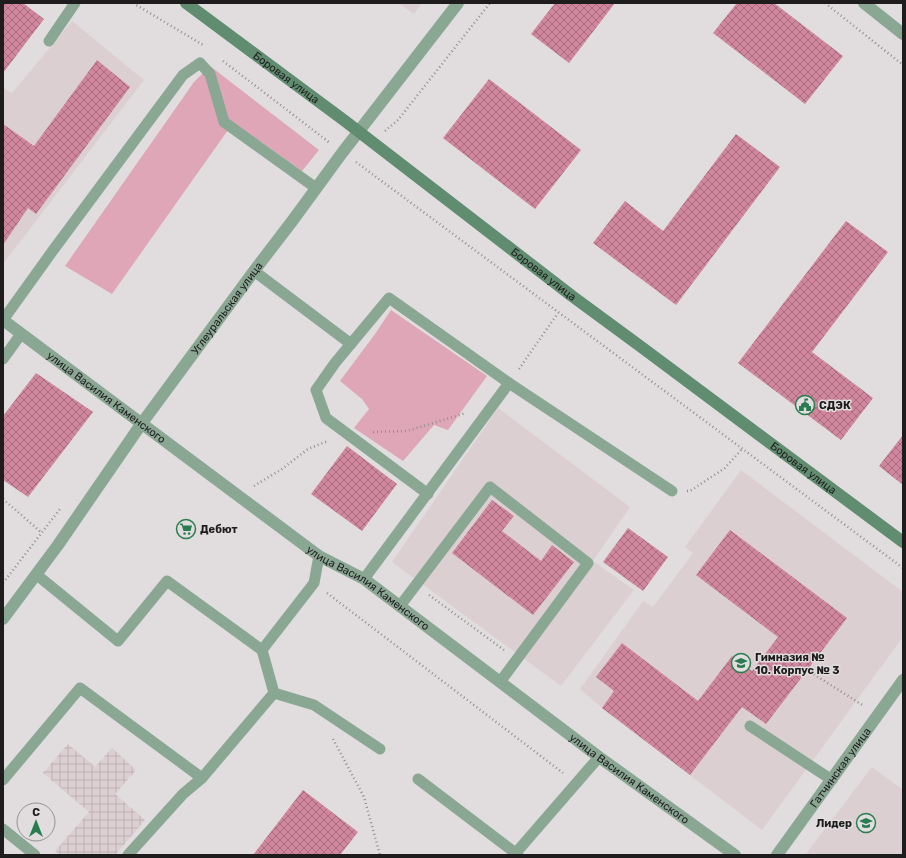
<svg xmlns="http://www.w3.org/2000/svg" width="906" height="858" viewBox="0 0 906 858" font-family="Rubik,sans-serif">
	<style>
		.built { fill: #dccfd2 }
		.industrial { fill: url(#industrial-grid) }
		.green { fill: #dea6b6 }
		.building { fill: url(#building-cross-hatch) }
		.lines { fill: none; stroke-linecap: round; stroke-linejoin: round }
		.path { stroke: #928f90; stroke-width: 2.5; stroke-dasharray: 1 3; stroke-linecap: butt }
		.service { stroke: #8aa794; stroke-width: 11 }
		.minor { stroke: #8aa794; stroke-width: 12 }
		.tertiary { stroke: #8aa794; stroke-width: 12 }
		.secondary { stroke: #608c70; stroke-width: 12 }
		.labels { text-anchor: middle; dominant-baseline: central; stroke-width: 3; stroke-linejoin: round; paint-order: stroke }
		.street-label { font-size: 11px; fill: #1e1c1d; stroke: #e1ddde }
		.poi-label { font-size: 11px; font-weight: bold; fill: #1e1c1d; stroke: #e1ddde; text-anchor: start }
	</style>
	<defs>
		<pattern id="industrial-grid" width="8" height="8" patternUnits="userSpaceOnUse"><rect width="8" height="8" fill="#dccfd2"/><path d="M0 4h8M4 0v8" fill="none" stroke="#bcb1b4"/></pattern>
		<pattern id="building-cross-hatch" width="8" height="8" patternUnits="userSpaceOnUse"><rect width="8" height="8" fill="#d0879d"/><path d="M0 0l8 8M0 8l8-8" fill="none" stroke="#a86e7f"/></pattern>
	</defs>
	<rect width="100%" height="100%" fill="#e1ddde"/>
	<g class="built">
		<polygon points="398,3 422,3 414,14"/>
		<polygon points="72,21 144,80 3,264 3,88 12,93"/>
		<polygon points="498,408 630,507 593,561 634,590 561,686 392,562"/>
		<polygon points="741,470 903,592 903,637 762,830 602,708 580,689 643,601 653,607 693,553 685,547"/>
		<polygon points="872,767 903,790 903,855 805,855"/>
	</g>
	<polygon class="industrial" points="68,744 95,767 112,748 136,770 115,794 145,820 115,855 60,855 55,851 89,812 43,773"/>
	<g class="green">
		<polygon points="210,66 319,150 302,171 260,141 236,126 228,130 112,294 65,266 194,82"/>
		<polygon points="391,310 487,376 448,430 434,425 403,461 354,428 369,409 362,399 340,381 375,334"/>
	</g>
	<g class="building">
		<polygon points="3,3 23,3 44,19 3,73"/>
		<polygon points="555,3 615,3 569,63 531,34"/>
		<polygon points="737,3 774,3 843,56 805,104 713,33"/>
		<polygon points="97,60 130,87 36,214 28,208 3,245 3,124 34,146"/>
		<polygon points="489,79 581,150 535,209 443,138"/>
		<polygon points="736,134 780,167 676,305 593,243 625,201 663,231"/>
		<polygon points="846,221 888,252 812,352 873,398 841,440 738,363"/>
		<polygon points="36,373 93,412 28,497 3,480 3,416"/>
		<polygon points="903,435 903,485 879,466"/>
		<polygon points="347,446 397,484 362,531 311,494"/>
		<polygon points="492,500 514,516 502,531 541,561 552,545 574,562 533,615 452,553"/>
		<polygon points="628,528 668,557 643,591 603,562"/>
		<polygon points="730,530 847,618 766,724 742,707 690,775 602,708 614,691 596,677 622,643 698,701 732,656 752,671 778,637 696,575"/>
		<polygon points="303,790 358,832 340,855 253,855"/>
	</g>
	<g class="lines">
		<g class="path">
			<polyline points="133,3 203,45"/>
			<polyline points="825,3 903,65"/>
			<polyline points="223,61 330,143"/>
			<polyline points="385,131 398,120 490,3"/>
			<polyline points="356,162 903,568"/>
			<polyline points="519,369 558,313"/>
			<polyline points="373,432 407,431 466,413"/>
			<polyline points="254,486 282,469 308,449 328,441"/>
			<polyline points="687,491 690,491 725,468 742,449"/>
			<polyline points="3,499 42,533"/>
			<polyline points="3,583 60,509"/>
			<polyline points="327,593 563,773"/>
			<polyline points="429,595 504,650"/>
			<polyline points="807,670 864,706"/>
			<polyline points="333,739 364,797 380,855"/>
		</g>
		<g class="service">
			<polyline points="49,41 75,3"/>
			<polyline points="254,271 351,344"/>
			<polyline points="3,320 54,249 183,75 200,63 210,74 224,122 316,188"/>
			<polyline points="3,359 21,334"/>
			<polyline points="428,494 326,418 316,390 335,363 389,298 509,383 672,491"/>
			<polyline points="37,575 118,641 167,581 262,650"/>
			<polyline points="364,579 509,383"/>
			<polyline points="400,606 490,487 588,563 500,682"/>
			<polyline points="274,693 314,705 380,749"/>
			<polyline points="750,726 832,780"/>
			<polyline points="418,779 518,855"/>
			<polyline points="3,780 80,688 202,778"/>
			<polyline points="3,829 35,855"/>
			<polyline points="128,855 183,794 202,778 274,693 262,650 314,583 319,556"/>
			<polyline points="514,855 599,757"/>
		</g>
		<g class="minor">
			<path id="s1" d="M3 320 319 556 364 579 599 757 735 855"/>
			<path id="s2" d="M3 619 58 545 142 423 254 271 293 220 342 153 458 3"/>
			<path id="s3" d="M777 855 903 680"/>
		</g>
		<polyline class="tertiary" points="864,3 903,34"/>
		<path class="secondary" id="s4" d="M186 3 345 121 572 296 640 346 903 542"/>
	</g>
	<defs>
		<symbol id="civic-ring" viewBox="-11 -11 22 22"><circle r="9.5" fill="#e1ddde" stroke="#287d4f" stroke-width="1.5"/><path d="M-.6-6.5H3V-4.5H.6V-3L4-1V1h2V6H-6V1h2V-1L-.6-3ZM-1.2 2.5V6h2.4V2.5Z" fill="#287d4f"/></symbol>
		<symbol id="supermarket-ring" viewBox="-11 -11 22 22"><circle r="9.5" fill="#e1ddde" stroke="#287d4f" stroke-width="1.5"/><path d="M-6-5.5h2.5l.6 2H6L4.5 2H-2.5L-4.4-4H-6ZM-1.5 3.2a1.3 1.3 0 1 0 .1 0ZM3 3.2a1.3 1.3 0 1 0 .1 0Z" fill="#287d4f"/></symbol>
		<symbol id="school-ring" viewBox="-11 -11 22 22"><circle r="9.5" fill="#e1ddde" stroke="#287d4f" stroke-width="1.5"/><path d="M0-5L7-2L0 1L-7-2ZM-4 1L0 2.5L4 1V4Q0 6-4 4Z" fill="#287d4f"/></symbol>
	</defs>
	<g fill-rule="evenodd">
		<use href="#civic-ring" x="794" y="394" width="22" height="22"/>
		<use href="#supermarket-ring" x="175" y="518" width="22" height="22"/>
		<use href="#school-ring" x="730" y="652" width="22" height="22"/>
		<use href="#school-ring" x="855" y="812" width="22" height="22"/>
	</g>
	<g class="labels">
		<g class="street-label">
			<text stroke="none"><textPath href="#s4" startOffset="125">Боровая улица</textPath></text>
			<text stroke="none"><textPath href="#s4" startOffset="449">Боровая улица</textPath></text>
			<text stroke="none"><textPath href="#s2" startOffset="383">Углеуральская улица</textPath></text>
			<text stroke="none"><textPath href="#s1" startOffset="129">улица Василия Каменского</textPath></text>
			<text stroke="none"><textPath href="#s4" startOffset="773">Боровая улица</textPath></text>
			<text stroke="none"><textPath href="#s1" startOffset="453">улица Василия Каменского</textPath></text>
			<text stroke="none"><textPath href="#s3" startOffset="108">Гатчинская улица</textPath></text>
			<text stroke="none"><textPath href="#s1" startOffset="777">улица Василия Каменского</textPath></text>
		</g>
		<g class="poi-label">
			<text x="819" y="405">СДЭК</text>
			<text x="200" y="529">Дебют</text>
			<text x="755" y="657">Гимназия №<tspan x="755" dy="13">10. Корпус № 3</tspan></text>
			<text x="852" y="823" text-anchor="end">Лидер</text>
		</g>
	</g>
	<rect width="906" height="858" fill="none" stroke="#1e1c1d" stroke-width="8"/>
	<g transform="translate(36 822)"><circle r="19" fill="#e1ddde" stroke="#939091"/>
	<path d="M0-3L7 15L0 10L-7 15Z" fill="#287d4f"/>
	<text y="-6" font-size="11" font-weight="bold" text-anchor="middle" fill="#1e1c1d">С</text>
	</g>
</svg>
